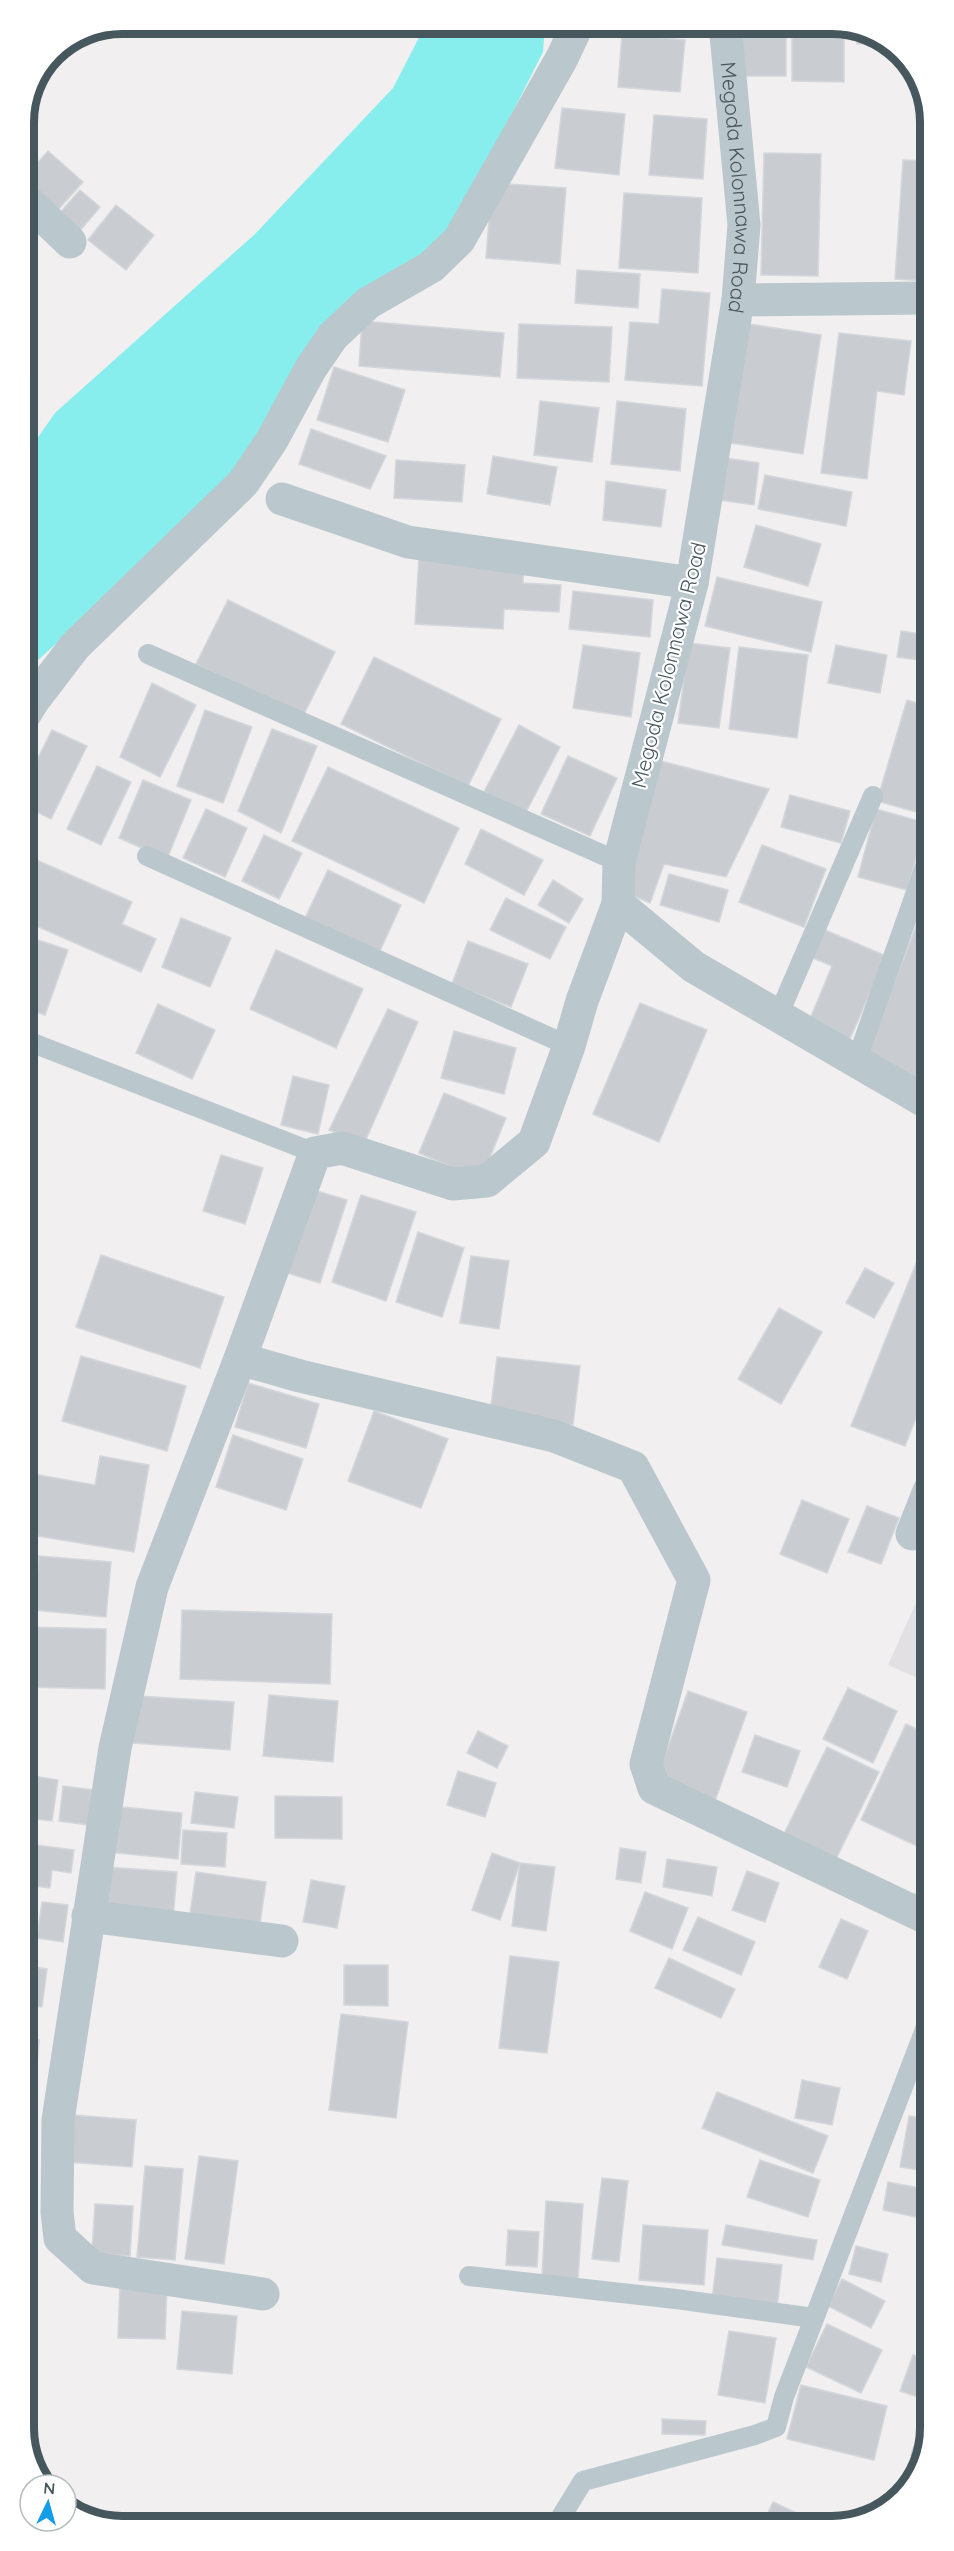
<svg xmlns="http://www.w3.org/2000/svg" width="954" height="2551" viewBox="0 0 954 2551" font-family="Quicksand,sans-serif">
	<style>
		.education { fill: #e2e0e2 }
		.water { fill: #88eeed }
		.building { fill: #c9cdd2; stroke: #d3d7db; stroke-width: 1.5 }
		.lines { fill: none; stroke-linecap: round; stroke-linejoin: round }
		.service { stroke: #bac7cc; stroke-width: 20 }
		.minor { stroke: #bac7cc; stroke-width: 33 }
		.labels { text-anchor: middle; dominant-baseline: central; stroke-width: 4.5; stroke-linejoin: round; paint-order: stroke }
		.street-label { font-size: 21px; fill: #46575d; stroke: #fff }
		.rim { fill: none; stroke: #46575d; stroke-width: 8 }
	</style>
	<rect width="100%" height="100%" fill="#f1efef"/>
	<polygon class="education" points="929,1574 929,1683 888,1665"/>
	<polygon class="water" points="426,24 545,24 543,52 463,211 425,259 387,275 215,498 25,672 25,456 55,413 255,234 393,88"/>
	<g class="building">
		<rect x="732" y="24" width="54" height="52"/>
		<polygon points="792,24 838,24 844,27 844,82 792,81"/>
		<polygon points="856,31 887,43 857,44"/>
		<polygon points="622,34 685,40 680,92 618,87"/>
		<polygon points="562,108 625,114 619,175 555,168"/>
		<polygon points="654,115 707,119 703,179 649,175"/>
		<polygon points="48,151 83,182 55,213 24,186 24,178"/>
		<polygon points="764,153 821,154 818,276 761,275"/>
		<polygon points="903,160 927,161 927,281 895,279"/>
		<polygon points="492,183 566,188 560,264 486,258"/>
		<polygon points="80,190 100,207 78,233 58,215"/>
		<polygon points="624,193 702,198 698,273 619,268"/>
		<polygon points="116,205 154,235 126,270 88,240"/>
		<polygon points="577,270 640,274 638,308 575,303"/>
		<polygon points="662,289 710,293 702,386 625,380 630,322 659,324"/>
		<polygon points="362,321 504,333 500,377 359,366"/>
		<polygon points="742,323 821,335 803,454 724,442"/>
		<polygon points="519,324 612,327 609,382 517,378"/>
		<polygon points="839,333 911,341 904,395 877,391 867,479 821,473"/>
		<polygon points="334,367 405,390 388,442 317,420"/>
		<polygon points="540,401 599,408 592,462 534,455"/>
		<polygon points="617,401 686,409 680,471 611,464"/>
		<polygon points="311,429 386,456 370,489 299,464"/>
		<polygon points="493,456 557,467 550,505 487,494"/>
		<polygon points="725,458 759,463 754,505 720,500"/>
		<polygon points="396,460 465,465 462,502 394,498"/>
		<polygon points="765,475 852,492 846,526 758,509"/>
		<polygon points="606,481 666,490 661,527 603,520"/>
		<polygon points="756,525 821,544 808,586 744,567"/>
		<polygon points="419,556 524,562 523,583 561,585 559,612 504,609 503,629 415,624"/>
		<polygon points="717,577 822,602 811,652 705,626"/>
		<polygon points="573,591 653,600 650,637 569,629"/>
		<polygon points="228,600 335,652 303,716 196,664"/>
		<polygon points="901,631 927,635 927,661 897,657"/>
		<polygon points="689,643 730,648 719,728 678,723"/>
		<polygon points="583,645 640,653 631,717 573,708"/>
		<polygon points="836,645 887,655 880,693 828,683"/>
		<polygon points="739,647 808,655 797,738 729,729"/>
		<polygon points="374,657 501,719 468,786 341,724"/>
		<polygon points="152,683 196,705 160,777 120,757"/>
		<polygon points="927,689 928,813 927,815 877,801 907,700 923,705"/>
		<polygon points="205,710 252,727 223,803 177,786"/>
		<polygon points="519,725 560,747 525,814 484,792"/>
		<polygon points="272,729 317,746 281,833 238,811"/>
		<polygon points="52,730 87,746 51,819 25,806 25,784"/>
		<polygon points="568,756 617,778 590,836 541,814"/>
		<polygon points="653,759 769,789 726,877 664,864 650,903 620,890"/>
		<polygon points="97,766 131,782 101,845 67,829"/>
		<polygon points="328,767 459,828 424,903 292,841"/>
		<polygon points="143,780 191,800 167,859 119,838"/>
		<polygon points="790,795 850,811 841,843 781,827"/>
		<polygon points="206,809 247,828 225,877 183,858"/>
		<polygon points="876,809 926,823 907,890 858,877"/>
		<polygon points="481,829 543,860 524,895 465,864"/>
		<polygon points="264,835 302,853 279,899 242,881"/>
		<polygon points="762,845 826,869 804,927 739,902"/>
		<polygon points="25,855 132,902 122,924 156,939 141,972 25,921"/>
		<polygon points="328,870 401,905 379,953 305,918"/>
		<polygon points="669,874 728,890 719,922 660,905"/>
		<polygon points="553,880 583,899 569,923 538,905"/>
		<polygon points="928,895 928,1095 863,1063"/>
		<polygon points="506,898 566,927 550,959 490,930"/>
		<polygon points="181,918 231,938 210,987 162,967"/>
		<polygon points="825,930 886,956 846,1048 805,1031 832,966 813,958"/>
		<polygon points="26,936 68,950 45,1015 25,1008"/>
		<polygon points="468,941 528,964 511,1007 452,984"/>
		<polygon points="276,950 363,989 336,1048 250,1009"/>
		<polygon points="640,1003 707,1030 659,1142 593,1114"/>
		<polygon points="158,1004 215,1030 192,1079 136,1053"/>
		<polygon points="388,1009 418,1022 364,1144 329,1130"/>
		<polygon points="454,1031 516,1048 504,1094 441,1078"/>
		<polygon points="293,1076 329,1085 318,1134 281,1125"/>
		<polygon points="444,1093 506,1118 481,1179 419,1153"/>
		<polygon points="221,1155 263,1168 245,1224 203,1211"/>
		<polygon points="307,1188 347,1200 320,1283 281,1271"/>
		<polygon points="361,1195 416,1212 386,1301 332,1282"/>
		<polygon points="418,1232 464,1248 442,1317 396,1302"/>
		<polygon points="923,1246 928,1248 928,1387 905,1446 851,1426"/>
		<polygon points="101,1255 224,1297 200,1368 76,1327"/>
		<polygon points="471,1256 509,1261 499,1329 460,1323"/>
		<polygon points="865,1268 894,1283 874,1318 846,1303"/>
		<polygon points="779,1308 822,1332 781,1404 738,1379"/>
		<polygon points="81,1356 186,1386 167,1451 62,1421"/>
		<polygon points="497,1357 580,1366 573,1425 490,1415"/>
		<polygon points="248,1383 319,1404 306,1448 235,1427"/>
		<polygon points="374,1411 448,1439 421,1508 348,1481"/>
		<polygon points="233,1435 303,1459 286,1510 216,1487"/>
		<polygon points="100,1456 149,1465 134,1552 26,1534 27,1473 95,1485"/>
		<polygon points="802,1500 849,1519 827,1573 780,1554"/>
		<polygon points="867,1506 899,1518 881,1564 848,1552"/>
		<polygon points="39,1556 111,1562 106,1617 34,1610"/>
		<polygon points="182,1610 332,1614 330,1684 180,1679"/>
		<polygon points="26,1627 106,1629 105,1689 26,1687"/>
		<polygon points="848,1688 897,1711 873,1763 823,1739"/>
		<polygon points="688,1691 747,1712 715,1801 656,1781"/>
		<polygon points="269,1695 338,1701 333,1762 263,1756"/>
		<polygon points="137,1696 234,1702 230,1750 133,1743"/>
		<polygon points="906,1724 929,1735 929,1825 919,1847 861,1820"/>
		<polygon points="478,1731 508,1746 497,1768 467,1753"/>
		<polygon points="755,1735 800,1751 787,1787 742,1772"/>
		<polygon points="827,1747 879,1772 833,1865 781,1840"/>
		<polygon points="458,1771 496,1783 485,1817 447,1805"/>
		<polygon points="27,1775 58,1780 52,1821 27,1818"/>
		<polygon points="63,1786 93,1790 88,1825 59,1821"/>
		<polygon points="195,1792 238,1797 234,1828 191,1823"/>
		<polygon points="275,1796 342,1797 342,1839 275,1838"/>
		<polygon points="112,1806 182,1813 178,1859 108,1852"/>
		<polygon points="183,1830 227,1833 225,1867 181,1864"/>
		<polygon points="27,1844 74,1850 71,1873 52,1870 50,1888 27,1885"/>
		<polygon points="620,1848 646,1852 641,1883 616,1879"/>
		<polygon points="492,1853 520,1863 500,1920 472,1910"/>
		<polygon points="667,1859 717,1867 712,1896 663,1887"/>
		<polygon points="520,1863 555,1867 546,1931 512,1926"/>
		<polygon points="105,1867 177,1872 173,1919 102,1914"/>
		<polygon points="929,1869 929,1907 913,1899"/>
		<polygon points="747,1871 779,1883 765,1922 732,1910"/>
		<polygon points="196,1872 266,1882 260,1924 190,1914"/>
		<polygon points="311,1880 345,1886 337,1928 303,1922"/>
		<polygon points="645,1892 688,1908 672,1949 630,1931"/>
		<polygon points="27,1899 34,1900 29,1937 27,1937"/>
		<polygon points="42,1902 68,1905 63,1942 37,1938"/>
		<polygon points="698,1917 755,1942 741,1975 683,1950"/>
		<polygon points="841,1919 868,1931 847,1979 819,1967"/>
		<polygon points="510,1956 559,1962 547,2053 499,2048"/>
		<polygon points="669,1958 735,1989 721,2018 655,1988"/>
		<polygon points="344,1965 388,1965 388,2006 344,2005"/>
		<polygon points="27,1966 47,1969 42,2007 27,2005"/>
		<polygon points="341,2014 408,2022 396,2118 329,2110"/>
		<polygon points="27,2039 39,2040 36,2075 27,2074"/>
		<polygon points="802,2080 840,2088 832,2125 795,2118"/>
		<polygon points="717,2092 828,2136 813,2173 702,2128"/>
		<polygon points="73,2115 136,2120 132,2167 69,2162"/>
		<polygon points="909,2116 930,2119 930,2172 900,2167"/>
		<polygon points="199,2156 238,2161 224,2264 185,2259"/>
		<polygon points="760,2160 820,2180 808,2217 747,2197"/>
		<polygon points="145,2166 183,2169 175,2260 137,2257"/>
		<polygon points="602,2178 628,2181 619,2262 592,2259"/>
		<polygon points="888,2182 930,2190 930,2220 883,2210"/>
		<polygon points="546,2201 583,2204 578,2279 542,2277"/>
		<polygon points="95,2204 133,2206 130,2256 92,2253"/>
		<polygon points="643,2225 708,2230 704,2285 639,2280"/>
		<polygon points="726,2225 817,2240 813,2260 722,2245"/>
		<polygon points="508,2230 539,2232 537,2267 506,2265"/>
		<polygon points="856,2246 888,2254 881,2282 849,2274"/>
		<polygon points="717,2258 782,2265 777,2308 712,2300"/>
		<polygon points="842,2279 885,2301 871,2328 828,2306"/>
		<polygon points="120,2282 167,2284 165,2339 118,2338"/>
		<polygon points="182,2311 237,2316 232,2374 177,2369"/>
		<polygon points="827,2324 882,2350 861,2393 806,2367"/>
		<polygon points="729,2331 776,2338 765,2403 718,2395"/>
		<polygon points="913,2355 930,2362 930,2401 900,2391"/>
		<polygon points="801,2385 887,2406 874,2460 787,2439"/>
		<polygon points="926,2410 930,2412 930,2428 920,2458 911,2455"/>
		<polygon points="662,2419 706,2421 705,2435 662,2434"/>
		<polygon points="773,2502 820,2524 763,2524"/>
	</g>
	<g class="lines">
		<g class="service">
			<polyline points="148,654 619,862"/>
			<polyline points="147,856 569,1046"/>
			<polyline points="778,1016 873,796"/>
			<polyline points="25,1040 315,1153"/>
			<polyline points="856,1062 928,858"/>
			<polyline points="469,2276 676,2299 814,2318"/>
			<polyline points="556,2525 583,2481 755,2435 776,2427 784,2397 929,2019"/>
		</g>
		<g class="minor">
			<path id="s1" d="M725 24 744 225 738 300 692 583 619 862 618 904 694 967 928 1103"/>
			<polyline points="24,198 70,242"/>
			<polyline points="738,300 927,298"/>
			<polyline points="282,499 408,542 692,583"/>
			<polyline points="25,714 33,701 75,646 243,483 272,440 311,368 333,336 368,303 431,267 459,240 562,58 578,24"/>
			<polyline points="240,1359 300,1376 554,1436 633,1467 694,1580 646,1764 654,1788 929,1919"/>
			<polyline points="912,1534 929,1491"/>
			<polyline points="88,1916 282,1941"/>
			<polyline points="263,2294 93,2268 60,2238 57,2212 58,2120 115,1748 152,1587 240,1359 315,1153 342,1148 453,1184 487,1181 534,1142 569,1046 582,1001 618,904"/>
		</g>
	</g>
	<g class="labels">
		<g class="street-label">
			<text stroke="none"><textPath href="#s1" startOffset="164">Megoda Kolonnawa Road</textPath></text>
			<text transform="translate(668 665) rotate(-76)">Megoda Kolonnawa Road</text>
		</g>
	</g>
	<path d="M0 0H954V2551H0ZM122 34H832A88 88 0 0 1 920 122V2428A88 88 0 0 1 832 2516H122A88 88 0 0 1 34 2428V122A88 88 0 0 1 122 34Z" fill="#fff" fill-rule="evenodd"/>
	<path class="rim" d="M122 34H832A88 88 0 0 1 920 122V2428A88 88 0 0 1 832 2516H122A88 88 0 0 1 34 2428V122A88 88 0 0 1 122 34Z"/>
	<g transform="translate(48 2503) rotate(5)"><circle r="28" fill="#ffffff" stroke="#b5bcbe" stroke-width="1.5"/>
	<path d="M0-4.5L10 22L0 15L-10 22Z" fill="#159de5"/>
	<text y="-9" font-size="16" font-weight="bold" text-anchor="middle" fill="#46575d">N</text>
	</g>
</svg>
